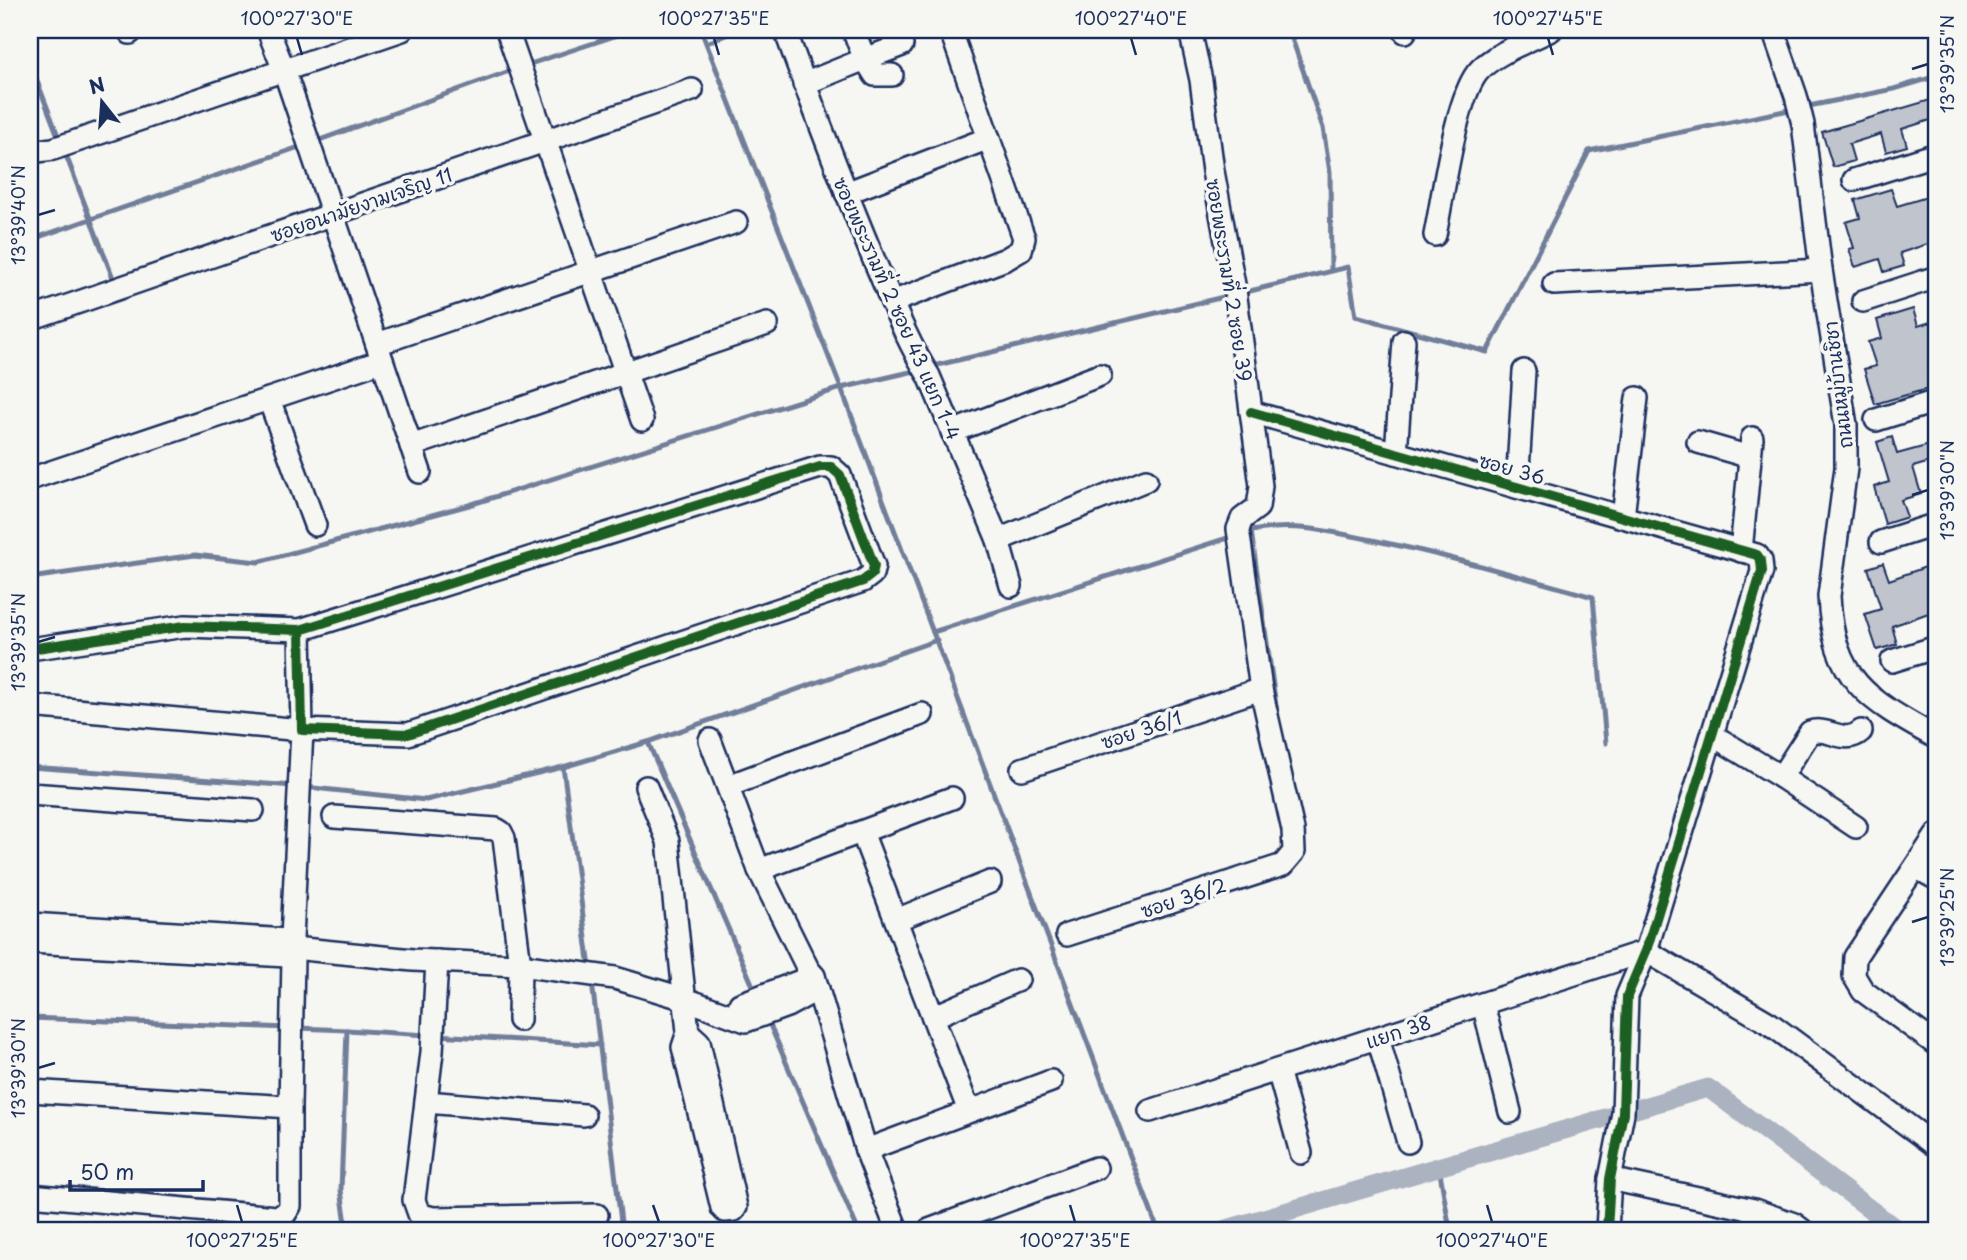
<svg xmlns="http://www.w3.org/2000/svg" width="1967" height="1260" viewBox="0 0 1967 1260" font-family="'Playpen Sans','Playpen Sans Thai',sans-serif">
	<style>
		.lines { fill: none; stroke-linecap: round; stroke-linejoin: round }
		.stream { stroke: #717e99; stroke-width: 5 }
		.canal { stroke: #abb2c0; stroke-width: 19 }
		.building { fill: #c0c4cd; stroke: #1b2f5e; stroke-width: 2 }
		.minor-casing { stroke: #1b2f5e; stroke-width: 26 }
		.minor { stroke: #f6f6f2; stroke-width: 21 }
		.cycleway-casing { stroke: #f6f6f2; stroke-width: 15 }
		.cycleway { stroke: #1b5e20; stroke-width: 10 }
		.ticks { fill: none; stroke: #1b2f5e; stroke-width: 2.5 }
		.labels { text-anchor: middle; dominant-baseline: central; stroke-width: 7; stroke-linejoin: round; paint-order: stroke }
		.street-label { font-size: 19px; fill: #1b2f5e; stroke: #f6f6f2 }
		.neatline { fill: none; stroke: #1b2f5e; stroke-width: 2.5 }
		.ticks-label { font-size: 18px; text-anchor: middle; fill: #1b2f5e }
	</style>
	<rect width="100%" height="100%" fill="#f6f6f2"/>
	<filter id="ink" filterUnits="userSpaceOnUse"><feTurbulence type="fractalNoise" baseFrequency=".0143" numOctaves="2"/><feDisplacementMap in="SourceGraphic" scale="14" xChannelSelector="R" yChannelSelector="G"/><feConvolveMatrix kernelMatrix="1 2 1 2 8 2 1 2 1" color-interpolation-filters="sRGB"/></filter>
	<g filter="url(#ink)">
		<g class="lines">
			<g class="stream">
				<polyline points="701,30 841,388 1158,1230"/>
				<polyline points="1289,30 1323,128 1330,172 1331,271"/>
				<polyline points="707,43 737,30"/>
				<polyline points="30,63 60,141"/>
				<polyline points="524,66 633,30"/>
				<polyline points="1804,107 1894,89 1937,76"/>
				<polyline points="314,142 515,69"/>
				<polyline points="64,150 113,278"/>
				<polyline points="30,240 305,145"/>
				<polyline points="1242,293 1348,267 1356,316 1487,352 1589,151 1794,109"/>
				<polyline points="929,367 1232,295"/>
				<polyline points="1251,531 1278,720"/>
				<path d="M1243 533C1292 520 1338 533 1386 543 1455 557 1524 578 1593 597L1606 743"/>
				<polyline points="30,578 195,555 258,562 469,505 841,388 919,370"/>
				<polyline points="933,632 1234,536"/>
				<polyline points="648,742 756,993"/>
				<polyline points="30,767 294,786"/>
				<polyline points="563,767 590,968"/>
				<polyline points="304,787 426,800 563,767 648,742 937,640"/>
				<polyline points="592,982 622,1230"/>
				<polyline points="30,1018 288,1028"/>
				<polyline points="767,1018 858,1230"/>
				<polyline points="298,1028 347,1030"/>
				<polyline points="437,1035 600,1045"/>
				<polyline points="1439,1167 1450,1230"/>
				<polyline points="347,1230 341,1190 347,1030 427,1035"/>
			</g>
			<polyline class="canal" points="1223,1230 1708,1088 1898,1230"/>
		</g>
		<g class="building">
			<polygon points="1937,98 1937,118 1902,129 1907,146 1886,152 1881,134 1849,144 1854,161 1833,167 1822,132"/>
			<polygon points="1891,189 1897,206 1937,194 1937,241 1900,253 1904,266 1884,272 1880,259 1855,267 1849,249 1854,248 1846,222 1860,218 1855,200"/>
			<polygon points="1913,309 1918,326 1934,321 1937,331 1937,367 1928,369 1934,387 1875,404 1864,369 1876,366 1868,342 1882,338 1877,320"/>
			<polygon points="1892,437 1897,454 1937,443 1937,460 1913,467 1921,494 1901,500 1907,517 1885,524 1874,487 1889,482 1877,442"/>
			<polygon points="1883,563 1889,580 1937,563 1937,610 1892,626 1897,644 1877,650 1865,614 1881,609 1868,568"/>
		</g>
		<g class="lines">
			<defs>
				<g id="minor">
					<polyline points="129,30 130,33"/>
					<polyline points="268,30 284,70 420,472"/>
					<polyline points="507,30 642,420"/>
					<path d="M785 30C813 107 842 184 874 260 891 299 906 340 929 376L998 540 1011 586"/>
					<polyline points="1404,30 1405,32"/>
					<path d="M1773 30 1796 96 1803 124 1821 270 1846 425V468L1829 596C1833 682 1869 700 1937 738"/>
					<polyline points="892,75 875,75 865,59 902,45"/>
					<polyline points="804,84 865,59 853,30"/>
					<polyline points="30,152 53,149 402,30"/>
					<polyline points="1854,180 1937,154"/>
					<polyline points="846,193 989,138"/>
					<path d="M1435 235C1443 197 1455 102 1477 73 1491 55 1530 40 1551 30"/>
					<polyline points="1554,284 1821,270"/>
					<polyline points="1863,301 1937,277"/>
					<polyline points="892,302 1006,259 1021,250 1024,238 953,37"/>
					<polyline points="30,319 692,90"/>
					<polyline points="377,344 736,222"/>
					<polyline points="269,399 315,525"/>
					<polyline points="1251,412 1757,555 1761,561 1762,571 1646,951 1627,996 1623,1113 1610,1179 1607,1230"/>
					<polyline points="1876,420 1937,401"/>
					<polyline points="952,432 1100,375"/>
					<polyline points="1698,442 1750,457"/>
					<polyline points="411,446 767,324"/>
					<polyline points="1396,453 1404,341"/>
					<polyline points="30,479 382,361"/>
					<polyline points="1517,487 1524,371"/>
					<polyline points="1623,517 1637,398"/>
					<polyline points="998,540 1146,480"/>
					<polyline points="1881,542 1937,524"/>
					<polyline points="1741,551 1752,438"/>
					<polyline points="30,649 185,626 300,630 302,730 408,734 863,581 872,574 874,566 840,475 831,467 820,467 300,630"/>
					<polyline points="1892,661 1937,647"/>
					<polyline points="30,706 302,730 292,939"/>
					<polyline points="1714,736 1781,777 1856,827"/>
					<polyline points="710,740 759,870 808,969 814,976 866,1150 897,1230"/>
					<polyline points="1022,769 1261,689"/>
					<path d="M1781 777 1810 732C1828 726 1845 746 1861 731"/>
					<polyline points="728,786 922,714"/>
					<polyline points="646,787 668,841 688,1032 683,1047 722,1208 725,1211 734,1210 736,1207 699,1042 688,1032"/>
					<polyline points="30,794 253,810"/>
					<polyline points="334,817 496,829 501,832 504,838 520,965 519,1020"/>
					<polyline points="862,832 969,1111"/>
					<polyline points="1937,834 1855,957 1854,976 1863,991 1937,1045"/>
					<polyline points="1917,868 1937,879"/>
					<polyline points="759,870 952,798"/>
					<polyline points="896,920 990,882"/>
					<polyline points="30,924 288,940"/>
					<polyline points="1067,935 1283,865 1294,852 1293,830 1261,689 1238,529 1242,519 1258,507 1261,486 1235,290 1213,171 1201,80 1190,30"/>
					<polyline points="30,942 287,956"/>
					<polyline points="303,949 413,960 520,965 615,978 685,999 746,1021 787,1006 818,989"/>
					<polyline points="437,961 432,1052 414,1200 419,1214 433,1218 597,1215"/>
					<polyline points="1483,1004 1510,1112"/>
					<polyline points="736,1016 740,1004 814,976"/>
					<polyline points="933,1017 1018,980"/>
					<polyline points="1378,1038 1408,1142"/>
					<polyline points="1278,1070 1301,1153"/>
					<polyline points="30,1091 290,1107"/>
					<polyline points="426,1102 584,1115"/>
					<polyline points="1150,1111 1646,951 1769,1023 1937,1147"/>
					<polyline points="866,1150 1051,1081"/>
					<polyline points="1610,1179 1754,1210 1794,1224 1802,1230"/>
					<polyline points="30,1195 276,1217 285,1214 290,1206 290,1107 293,958"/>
					<polyline points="929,1230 1096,1168"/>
				</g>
			</defs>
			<use href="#minor" class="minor-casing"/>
			<use href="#minor" class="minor"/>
			<defs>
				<g id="cycleway">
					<polyline points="1251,412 1757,555 1761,561 1762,571 1646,951 1627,996 1623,1113 1610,1179 1607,1230"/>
					<polyline points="30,649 185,626 300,630 302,730 408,734 863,581 872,574 874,566 840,475 831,467 820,467 300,630"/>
				</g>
			</defs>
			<use href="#cycleway" class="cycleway-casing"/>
			<use href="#cycleway" class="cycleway"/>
		</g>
	</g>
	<path class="ticks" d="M297 38 302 55M714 38 719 55M1131 38 1136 55M1548 38 1553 55M1912 69 1928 64M38 215 55 210M1912 495 1928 490M38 642 55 637M1912 922 1928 917M38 1068 55 1063M237 1205 242 1222M653 1205 659 1222M1070 1205 1075 1222M1487 1205 1492 1222"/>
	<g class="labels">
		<g class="street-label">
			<text transform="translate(361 204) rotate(-19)">ซอยอนามัยงามเจริญ 11</text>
			<text transform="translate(1230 280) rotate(81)">ซอยพระรามที่ 2 ซอย 39</text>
			<text transform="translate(898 308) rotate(66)">ซอยพระรามที่ 2 ซอย 43 แยก 1-4</text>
			<text transform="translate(1837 385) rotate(-97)">ถนนหมู่บ้านชิชา</text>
			<text transform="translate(1512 468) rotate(16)">ซอย 36</text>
			<text transform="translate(1141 729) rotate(-18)">ซอย 36/1</text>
			<text transform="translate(1183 897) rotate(-18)">ซอย 36/2</text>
			<text transform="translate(1398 1031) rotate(-18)">แยก 38</text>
		</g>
	</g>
	<rect width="1967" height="1260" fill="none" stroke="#f6f6f2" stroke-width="77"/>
	<g transform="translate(102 102) rotate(343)" stroke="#f6f6f2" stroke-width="5" paint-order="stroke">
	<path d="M0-5L12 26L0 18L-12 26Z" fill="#1b2f5e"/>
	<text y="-10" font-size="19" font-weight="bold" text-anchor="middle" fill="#1b2f5e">N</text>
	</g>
	<path d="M70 1180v10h133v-10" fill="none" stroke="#1b2f5e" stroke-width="3.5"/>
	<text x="80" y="1180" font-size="21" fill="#1b2f5e" stroke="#f6f6f2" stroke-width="5" paint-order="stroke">50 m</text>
	<rect x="38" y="38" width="1890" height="1184" class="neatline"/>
	<g class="ticks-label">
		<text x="297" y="25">100°27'30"E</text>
		<text x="714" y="25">100°27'35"E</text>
		<text x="1131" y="25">100°27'40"E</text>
		<text x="1548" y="25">100°27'45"E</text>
		<text transform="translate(1948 64) rotate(-90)" y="6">13°39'35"N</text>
		<text transform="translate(19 215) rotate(-90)" y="6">13°39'40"N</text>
		<text transform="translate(1948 490) rotate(-90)" y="6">13°39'30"N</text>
		<text transform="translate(19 642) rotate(-90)" y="6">13°39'35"N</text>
		<text transform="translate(1948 917) rotate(-90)" y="6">13°39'25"N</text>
		<text transform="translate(19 1068) rotate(-90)" y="6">13°39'30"N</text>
		<text x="242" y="1247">100°27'25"E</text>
		<text x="659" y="1247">100°27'30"E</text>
		<text x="1075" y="1247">100°27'35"E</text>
		<text x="1492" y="1247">100°27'40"E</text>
	</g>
</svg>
